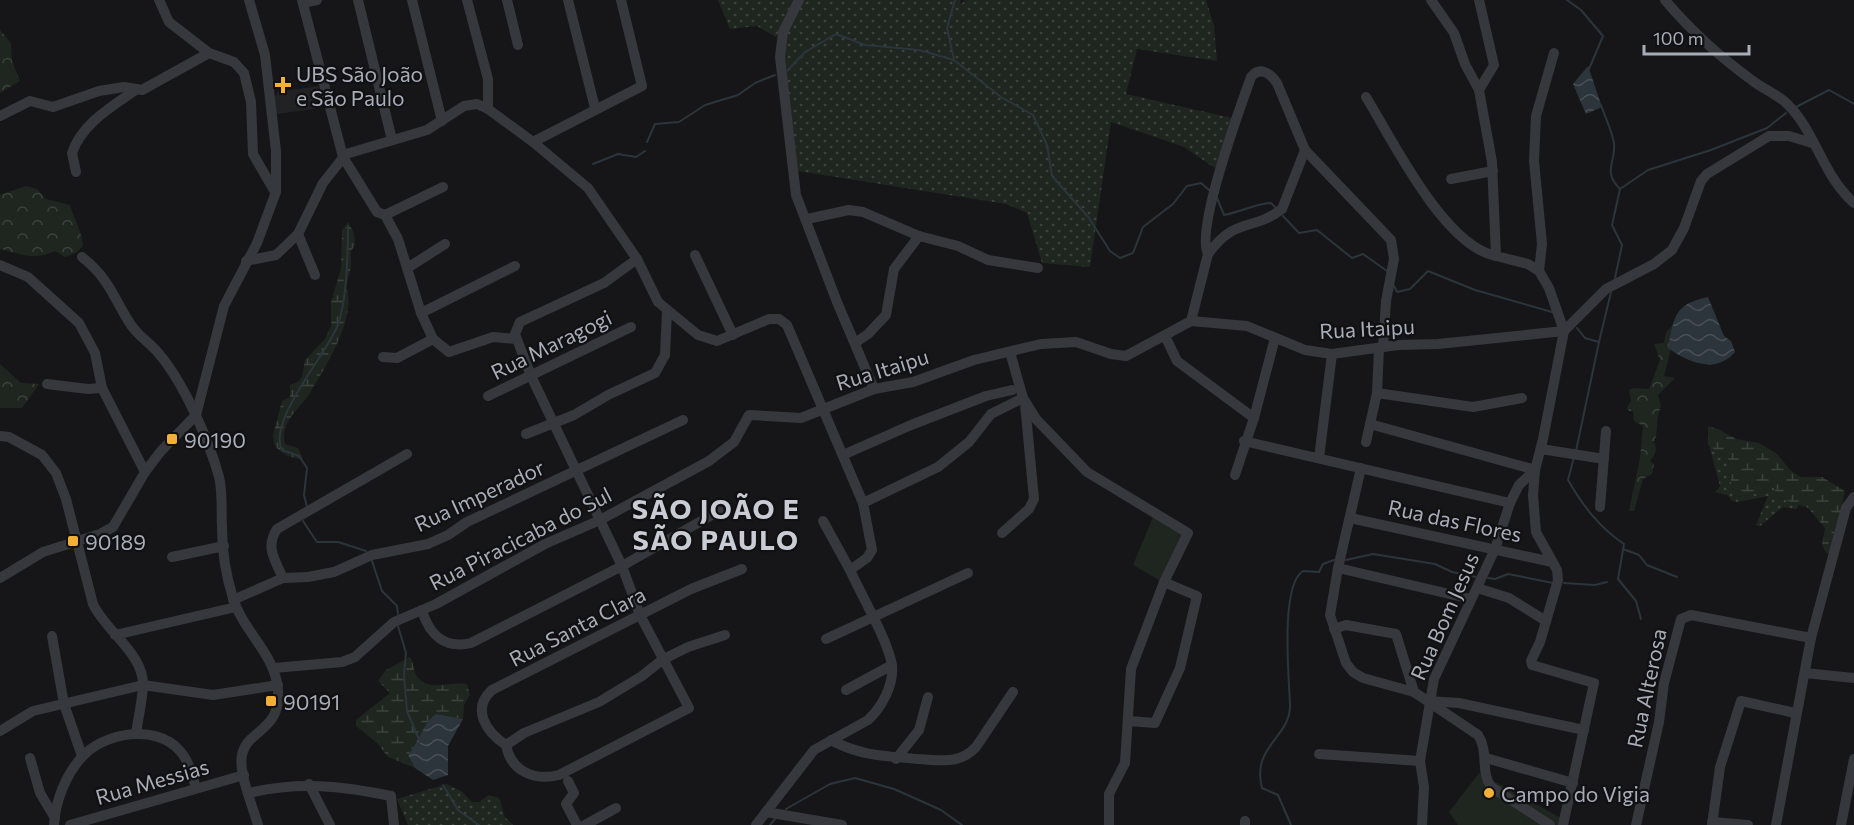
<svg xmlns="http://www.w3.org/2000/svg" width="1854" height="825" viewBox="0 0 1854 825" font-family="Commissioner,sans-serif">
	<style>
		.built { fill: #222225 }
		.green { fill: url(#green-dots) }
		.forest { fill: url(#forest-crowns) }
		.wetland { fill: url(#wetland-marsh) }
		.pitch { fill: #1e261f }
		.water { fill: url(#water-waves) }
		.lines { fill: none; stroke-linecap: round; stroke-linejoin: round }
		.stream { stroke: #2c353c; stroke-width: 2 }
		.minor { stroke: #37383d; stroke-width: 10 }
		.poi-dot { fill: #f2b134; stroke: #111113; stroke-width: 2 }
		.labels { text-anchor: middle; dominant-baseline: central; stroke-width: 4.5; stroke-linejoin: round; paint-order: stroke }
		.poi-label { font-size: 21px; fill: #a8adb8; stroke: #111113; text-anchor: start }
		.street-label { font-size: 21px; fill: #a8adb8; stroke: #111113 }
		.district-label { font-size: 27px; font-weight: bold; letter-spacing: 1.5px; fill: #c9ccd4; stroke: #111113 }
	</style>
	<defs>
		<pattern id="green-dots" width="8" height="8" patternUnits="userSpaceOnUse" patternTransform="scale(1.5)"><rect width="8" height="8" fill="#1e261f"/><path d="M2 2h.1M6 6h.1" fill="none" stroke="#3c433d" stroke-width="1.8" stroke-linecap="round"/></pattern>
		<pattern id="forest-crowns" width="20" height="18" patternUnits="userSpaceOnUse" patternTransform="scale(1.5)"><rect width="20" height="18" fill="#1e261f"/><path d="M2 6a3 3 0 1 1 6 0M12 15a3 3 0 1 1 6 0" fill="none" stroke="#3c433d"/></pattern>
		<pattern id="wetland-marsh" width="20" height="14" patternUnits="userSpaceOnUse" patternTransform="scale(1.5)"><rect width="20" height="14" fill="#1e261f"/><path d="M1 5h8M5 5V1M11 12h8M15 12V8" fill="none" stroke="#3c433d"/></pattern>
		<pattern id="water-waves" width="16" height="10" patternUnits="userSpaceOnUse" patternTransform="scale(1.5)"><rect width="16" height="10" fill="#2c353c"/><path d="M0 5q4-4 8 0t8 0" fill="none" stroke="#485056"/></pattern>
	</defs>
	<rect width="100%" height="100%" fill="#161618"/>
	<polygon class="built" points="319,86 322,108 276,114 274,96 277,95 277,92"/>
	<g class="green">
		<polygon points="718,0 796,0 776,37 757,26 730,29"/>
		<polygon points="804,0 960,0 961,4 966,0 1206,0 1214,26 1217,61 1137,49 1126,94 1232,118 1216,169 1184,147 1111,122 1090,267 1042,263 1027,213 1006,204 798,171 784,50 786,34"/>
		<polygon points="1709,445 1728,458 1733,494 1738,497 1758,493 1771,483 1779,498 1799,505 1796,509 1783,507 1760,526 1756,525 1768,496 1737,502 1732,501 1727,495 1715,492 1720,486"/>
		<polygon points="447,784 461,791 472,802 479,802 489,795 499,798 505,817 513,825 408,825 397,799"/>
	</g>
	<g class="forest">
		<polygon points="0,30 11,43 12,61 20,81 0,93"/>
		<path d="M26 186 37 189 46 199 70 205C74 219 82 231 83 246L76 253 65 257 55 251C35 261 20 254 0 249V195Z"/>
		<path d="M1672 326C1674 341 1668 361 1664 376L1675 378 1658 395 1661 406C1655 419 1659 431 1654 442 1658 450 1655 454 1650 461L1654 464 1652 474 1643 479 1634 511H1629L1640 458 1643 426 1634 421 1633 411H1629L1627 407 1631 401 1629 390 1633 388 1649 389 1660 360 1654 344 1664 343 1666 332Z"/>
		<polygon points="0,364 21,383 39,384 22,408 0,408"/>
	</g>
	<g class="wetland">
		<path d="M348 222 354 233 355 245 351 251V267L346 287C358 315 325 368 310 393 300 409 279 422 285 444L298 448 303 459C290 458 281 455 274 444L273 435 282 401 290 397V385L298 382 302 377 305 360 325 339 331 326V302L341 269 342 230Z"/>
		<polygon points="1708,426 1720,430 1736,439 1759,443 1777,454 1791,471 1801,477 1822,477 1845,491 1832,554 1826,553 1822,545 1825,528 1808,508 1779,498 1771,483 1758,493 1737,497 1733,494 1728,458 1708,445"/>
		<path d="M410 657C414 663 413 669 416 675 427 693 452 681 467 684L470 695 464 705 463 719 436 714C424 722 419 741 408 755L415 768 388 757 377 743 356 726V720L390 693 378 681 386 670Z"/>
	</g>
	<g class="pitch">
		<polygon points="1153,517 1186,534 1159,580 1133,565"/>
		<polygon points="1479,773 1561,818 1558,825 1458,825 1449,812"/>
	</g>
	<g class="water">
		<polygon points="1588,66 1602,107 1586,114 1573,84"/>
		<path d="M1708 297 1724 336 1731 341 1735 352C1717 374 1688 363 1668 348 1674 317 1674 304 1708 297Z"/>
		<path d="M436 714 463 719 448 746V775L433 780 415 768 408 755C419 741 424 722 436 714Z"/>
	</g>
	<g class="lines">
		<g class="stream">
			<polyline points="1567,0 1581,10 1603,36 1589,69"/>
			<polyline points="954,60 947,28 955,0"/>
			<polyline points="787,71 805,52 836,34 865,45 919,50 954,60 1001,97 1033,115 1047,145 1052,176 1089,218 1110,251 1120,258 1133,253 1143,227 1173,204 1187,186 1201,183 1209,190"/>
			<path d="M1601 105C1605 117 1612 131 1614 143 1616 163 1602 171 1620 189"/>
			<polyline points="1796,107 1829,90 1854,104"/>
			<polyline points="647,142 655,124 679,122 705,105 738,95 755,83 775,75"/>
			<polyline points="593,164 618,154 636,157 645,151"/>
			<path d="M1217 198 1224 215C1241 212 1254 204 1271 203L1275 207"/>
			<polyline points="1283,216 1299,233 1317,230 1352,258 1363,254 1387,271"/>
			<polyline points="1615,278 1622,245 1612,225 1620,189 1648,170 1711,150 1767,128 1786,113"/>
			<polyline points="1394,286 1397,292 1410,289 1428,271 1475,290 1552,312"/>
			<polyline points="1577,328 1585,338 1599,342 1611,292"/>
			<polyline points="1576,451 1599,342"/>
			<path d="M1574 457 1568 480C1583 506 1599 527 1624 544L1618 579 1636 601 1641 619"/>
			<path d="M307 507 304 495 307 468 299 456 282 450C267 422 325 356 337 327 347 302 348 254 348 226"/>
			<polyline points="303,521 317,542 338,542 366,551"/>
			<polyline points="1623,549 1639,555 1647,565 1677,577"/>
			<polyline points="1346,560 1373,554 1435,564 1452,572 1476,577"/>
			<polyline points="372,561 382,591 397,606 398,614"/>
			<polyline points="1488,578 1495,579 1508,574 1553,583"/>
			<polyline points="1564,583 1595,585 1607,582"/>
			<polyline points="398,626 406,653 404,675 407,711 420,742"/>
			<polyline points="443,785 458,810 479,825"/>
			<polyline points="786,809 830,784 855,778 894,789 941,810 962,825"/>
			<polyline points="770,825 775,819"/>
			<path d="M1291 825 1278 795 1262 788C1251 746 1291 737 1290 705 1289 678 1280 585 1303 571L1319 572 1323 564 1334 560"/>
		</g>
		<g class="minor">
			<polyline points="159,0 169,22 209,53 234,62 244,73 251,102 253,154 275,192"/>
			<polyline points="302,0 343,157 377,212 385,215 398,239 421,313 433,339 449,352 493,337 516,339"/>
			<polyline points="358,0 392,140"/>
			<polyline points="412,0 442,121"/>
			<polyline points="467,0 488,79 488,109"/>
			<polyline points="507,0 518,45"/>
			<polyline points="568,0 595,108"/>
			<polyline points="799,0 783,32 780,57 796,195 837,302 874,389"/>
			<polyline points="1431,0 1454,33 1465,64 1479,90 1492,162 1496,256 1528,264 1539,271 1549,288 1564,331 1543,439 1535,470 1533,495 1536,532 1557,570 1558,580 1540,642 1531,661 1532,665 1594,683 1563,825"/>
			<polyline points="1479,0 1494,65 1479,90"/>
			<path d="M1665 0C1691 31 1720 57 1753 81 1762 88 1774 93 1784 101 1815 128 1821 174 1854 203"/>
			<polyline points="303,3 317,0"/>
			<path d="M1366 97C1393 141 1444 246 1496 256"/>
			<polyline points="0,116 30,101 53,107 99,91 124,87 142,90 209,53"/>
			<polyline points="533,142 642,86 621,0"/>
			<path d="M76 172 72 153C82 123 113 106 137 89"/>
			<polyline points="1451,179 1493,171"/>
			<polyline points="385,215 443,187"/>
			<polyline points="807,219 849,210 863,212 919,236 958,246 988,260 1038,268"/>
			<polyline points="298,234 315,275"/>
			<path d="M1208 254C1236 216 1252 232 1282 209L1305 150"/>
			<polyline points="695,255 733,335"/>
			<path d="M82 257C110 280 111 293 129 322 137 336 151 343 160 355 184 384 209 440 219 477 223 493 221 510 222 527 222 550 226 576 233 598 243 632 276 654 278 691 281 732 246 730 242 755 238 772 253 807 258 825"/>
			<path d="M637 259 604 283 520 322 515 334 531 376 622 566 640 615 689 708 559 775C535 781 511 772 506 745L524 733 599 702 642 676 662 660 688 647 725 635"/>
			<path d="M246 261 276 255 298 234 323 183 346 154 427 130 464 106 477 104 488 109 533 142 588 188 637 259 658 302 698 335 717 341 769 319H779L787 325 863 503 872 550 867 558 850 570C861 595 888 640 892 665 894 685 882 707 868 720L814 750 756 825"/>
			<polyline points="0,265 28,277 79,323 95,353 102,388 145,472"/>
			<polyline points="409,267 445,244"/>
			<polyline points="1539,271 1542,244 1534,161 1536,116 1554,53"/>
			<polyline points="421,313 515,266"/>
			<path d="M1191 321 1208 254C1195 230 1240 108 1251 77 1260 66 1270 73 1277 83L1305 150 1391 240 1394 259 1386 301 1383 347"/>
			<polyline points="1165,336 1177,361 1254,418"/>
			<polyline points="855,343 868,334 886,315 894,269 919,236"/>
			<polyline points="383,357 397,358 433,339"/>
			<polyline points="47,384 88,389 102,388"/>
			<polyline points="1377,393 1473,407 1522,398"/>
			<polyline points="488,396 631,327"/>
			<polyline points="1023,398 1036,419 1087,472 1188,533 1164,582 1131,669 1125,763 1109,794 1109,825"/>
			<polyline points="1370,424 1532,469"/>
			<polyline points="526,434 574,415 608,395 655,373 665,355 667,311"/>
			<path d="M0 436 9 437 42 455 56 473 66 499 93 604C106 632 145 654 143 687 142 702 138 719 136 734"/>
			<polyline points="1244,441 1510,503"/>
			<polyline points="1366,442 1377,393 1379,348"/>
			<polyline points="1541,449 1604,459"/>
			<polyline points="843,455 911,425 986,396 1012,390"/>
			<polyline points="1319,458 1332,354"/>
			<path d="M1361 468 1338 568 1330 615 1346 663 1353 672 1363 678 1414 692 1478 735C1489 751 1480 771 1491 787L1550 825"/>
			<polyline points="1235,475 1254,418 1275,338"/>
			<polyline points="863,503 938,467 969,442 991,414 1023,398 1010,352"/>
			<polyline points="1600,507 1606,431"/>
			<polyline points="1350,518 1552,562"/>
			<polyline points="823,521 850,570"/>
			<polyline points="1002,533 1029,509 1034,499 1025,404"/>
			<polyline points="172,557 224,546"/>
			<polyline points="1338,568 1471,599"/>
			<polyline points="0,578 43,552 100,534 113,527 145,472 161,451 196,415 224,306 257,243 276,192 276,151 265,55 249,0"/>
			<path d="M283 578C275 560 265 547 277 529L407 454"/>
			<polyline points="1477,588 1509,598 1546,621"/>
			<polyline points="233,600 283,578 308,577 334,572 372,555 428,544 448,535 467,522 683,420"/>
			<path d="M422 610C429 635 445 649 471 643L622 566 719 511"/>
			<polyline points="1334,629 1346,625 1396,634 1414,692"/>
			<polyline points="115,635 236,607"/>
			<polyline points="52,636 64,704 82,756"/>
			<polyline points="826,639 968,573"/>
			<polyline points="274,668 342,662 355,657 394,622 436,604 545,544 600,520 709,461 734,442 749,415 801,418 874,389 913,382 974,360 1041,344 1076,342 1111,354 1126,356 1191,321 1247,326 1305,350 1332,354 1398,345 1438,344 1564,331 1606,289 1654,264 1672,250 1684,228 1701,181 1707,174 1769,136 1789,136 1812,143"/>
			<polyline points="1805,673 1854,678"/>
			<polyline points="846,690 892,665"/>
			<polyline points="1428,701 1459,703 1584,730"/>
			<polyline points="1129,721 1155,723 1180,668 1197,596 1164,582"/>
			<polyline points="0,731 33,711 143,685 213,695 278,685"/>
			<path d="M831 740C860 756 886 756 918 759 940 760 959 765 976 747L1013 692"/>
			<path d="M506 745C486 732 471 709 492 690L691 589 742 569"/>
			<polyline points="1319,754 1420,761"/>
			<polyline points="30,758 40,793 55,818"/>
			<polyline points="1486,758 1573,783"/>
			<polyline points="896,759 919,730 928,697"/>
			<polyline points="568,781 574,793 566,804 577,825"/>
			<polyline points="309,784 330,825"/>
			<path d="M249 793C299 781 342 786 391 796L394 825"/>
			<polyline points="766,812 842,825"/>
			<polyline points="1245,821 1245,825"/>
			<polyline points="1712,822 1748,825"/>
			<path d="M54 825C55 802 66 774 82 757 104 732 156 724 179 750 189 760 192 775 196 788"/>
			<polyline points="70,825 244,775"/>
			<polyline points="585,825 616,808"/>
			<polyline points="1422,825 1424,787 1420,761 1434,679 1495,549 1510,503 1519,485 1535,470"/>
			<polyline points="1636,825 1659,722 1664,683 1681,619 1691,615 1811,638"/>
			<polyline points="1712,825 1720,767 1741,701 1795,713"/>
			<polyline points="1776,825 1811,638 1846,508 1854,497"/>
			<polyline points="1841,825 1854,759"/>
		</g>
	</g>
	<g class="poi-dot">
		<path d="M280 76h6v6h6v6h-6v6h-6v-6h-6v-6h6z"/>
		<rect x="166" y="433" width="12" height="12" rx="3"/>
		<rect x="67" y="535" width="12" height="12" rx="3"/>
		<rect x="265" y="695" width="12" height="12" rx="3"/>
		<circle cx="1489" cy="793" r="6"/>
	</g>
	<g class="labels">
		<g class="poi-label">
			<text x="296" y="73">UBS São João<tspan x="296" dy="24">e São Paulo</tspan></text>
			<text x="184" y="439">90190</text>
			<text x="85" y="541">90189</text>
			<text x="283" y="701">90191</text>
			<text x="1501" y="793">Campo do Vigia</text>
		</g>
		<g class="street-label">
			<text transform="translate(1367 328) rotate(-3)">Rua Itaipu</text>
			<text transform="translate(551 344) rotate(-26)">Rua Maragogi</text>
			<text transform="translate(882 369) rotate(-17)">Rua Itaipu</text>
			<text transform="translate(479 495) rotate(-25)">Rua Imperador</text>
			<text transform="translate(1455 520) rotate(12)">Rua das Flores</text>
			<text transform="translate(520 538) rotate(-27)">Rua Piracicaba do Sul</text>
			<text transform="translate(1444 616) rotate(-66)">Rua Bom Jesus</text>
			<text transform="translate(577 626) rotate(-27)">Rua Santa Clara</text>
			<text transform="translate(1646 688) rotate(-78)">Rua Alterosa</text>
			<text transform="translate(152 781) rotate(-16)">Rua Messias</text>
		</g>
		<g class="district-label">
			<text x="716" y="508">SÃO JOÃO E<tspan x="716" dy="31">SÃO PAULO</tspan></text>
		</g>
	</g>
	<path d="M1644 45v9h105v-9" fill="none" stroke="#a8adb8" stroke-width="3"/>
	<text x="1653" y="45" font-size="18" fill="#a8adb8" stroke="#111113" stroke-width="4.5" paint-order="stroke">100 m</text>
</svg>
